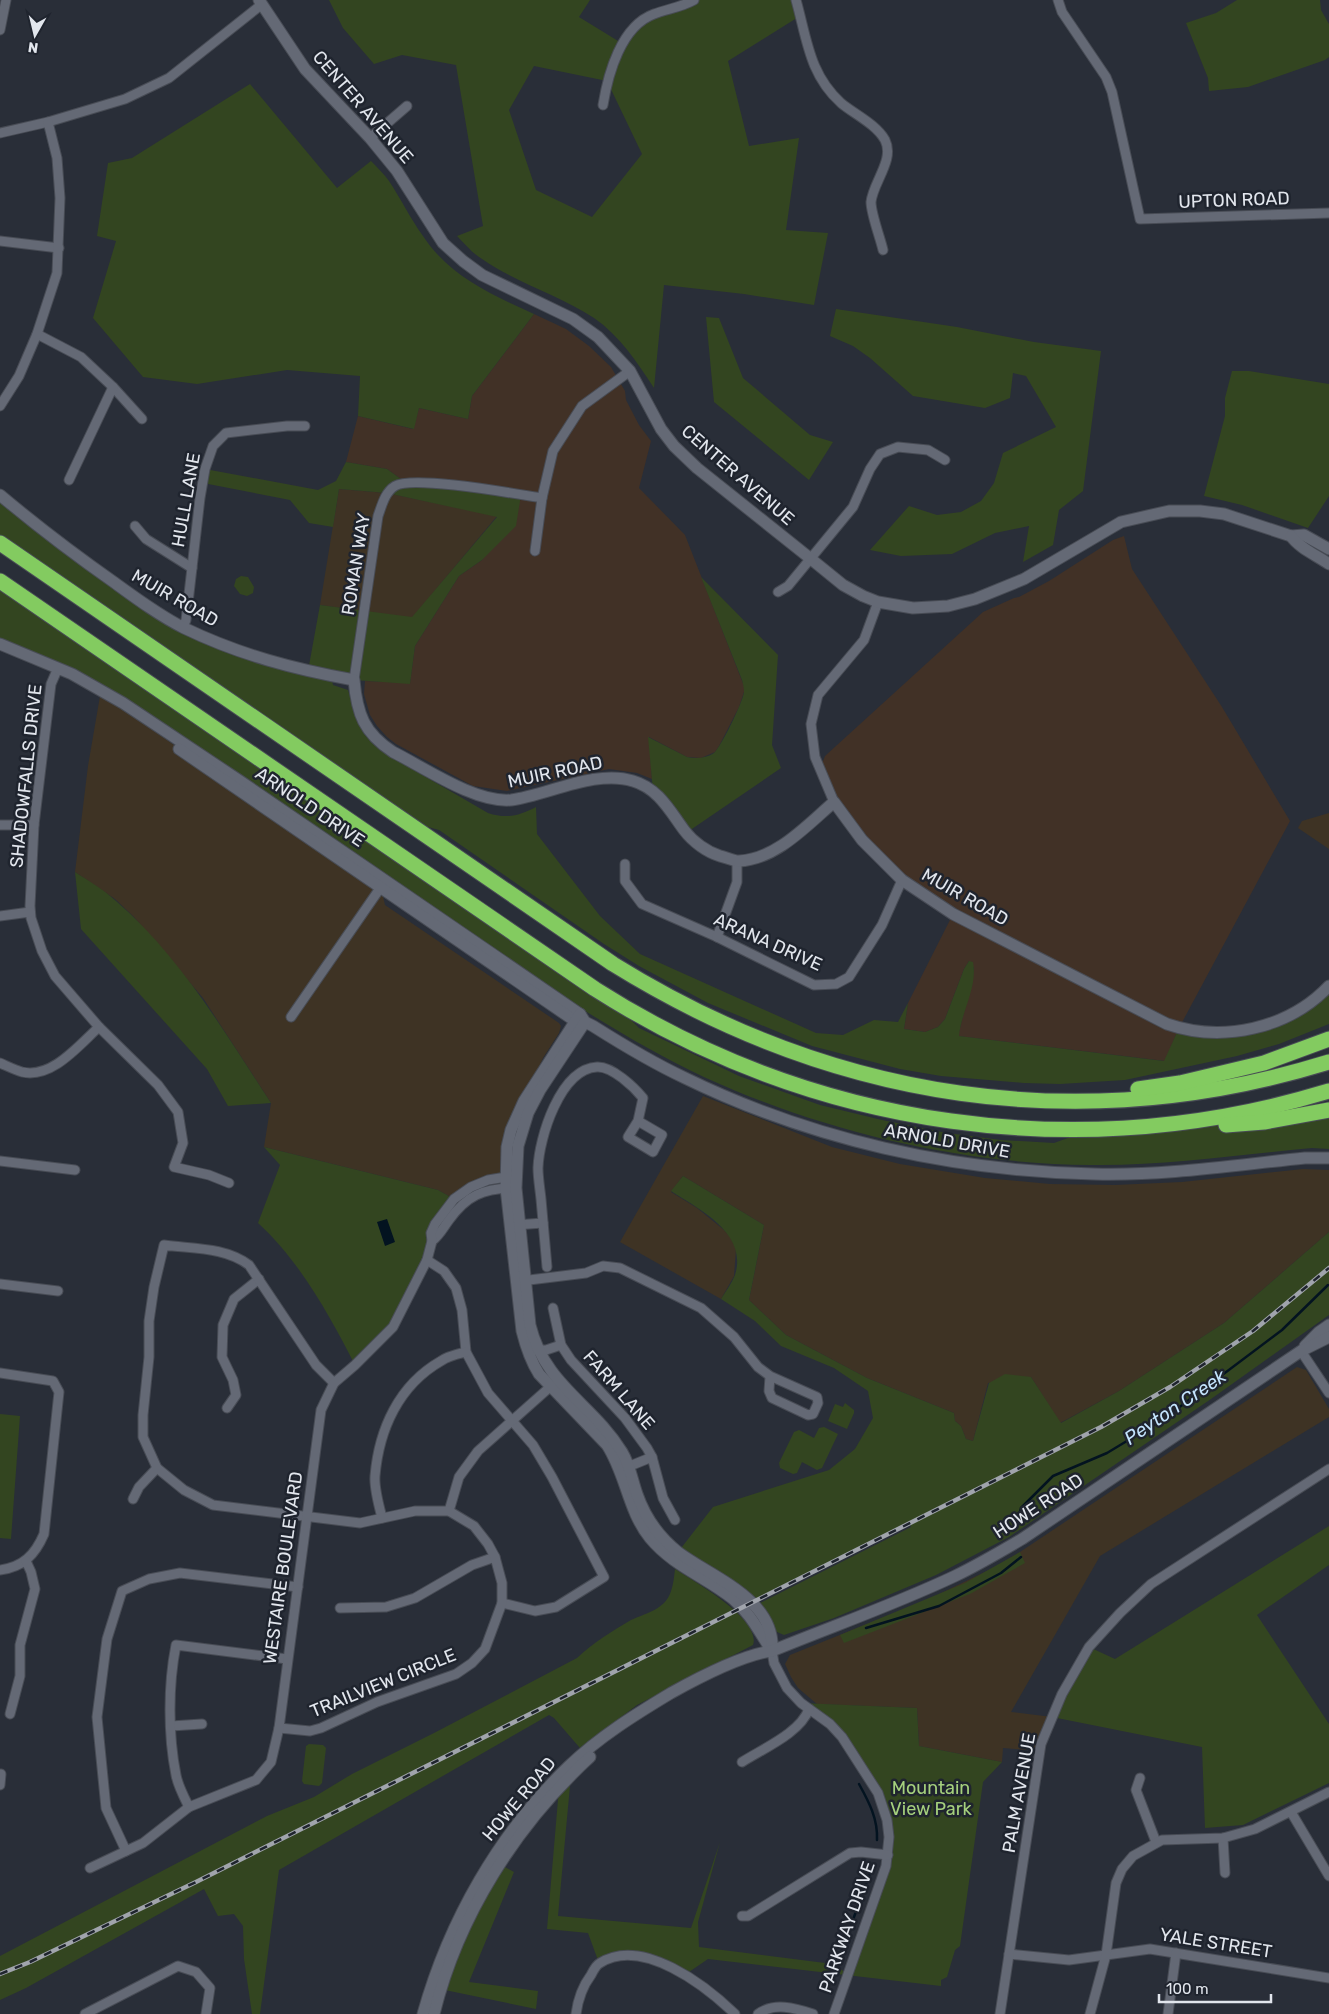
<svg xmlns="http://www.w3.org/2000/svg" width="1329" height="2014" viewBox="0 0 1329 2014" font-family="Rubik,sans-serif">
	<style>
		.commercial { fill: #3e3324 }
		.medical { fill: #413126 }
		.green { fill: #334520; fill-rule: evenodd }
		.water { fill: #031320 }
		.lines { fill: none; stroke-linecap: round; stroke-linejoin: round }
		.stream { stroke: #031320; stroke-width: 2.5 }
		.minor-casing { stroke: #484c55; stroke-width: 11 }
		.tertiary-casing { stroke: #484c55; stroke-width: 13 }
		.motorway-casing { stroke: #484c55; stroke-width: 17 }
		.minor { stroke: #646975; stroke-width: 9 }
		.tertiary { stroke: #646975; stroke-width: 11 }
		.motorway { stroke: #83cb60; stroke-width: 15 }
		.rail-casing { stroke: #a0a4ac; stroke-width: 4.5 }
		.rail { stroke: #1f242e; stroke-width: 2.5; stroke-dasharray: 8; stroke-linecap: butt }
		.labels { text-anchor: middle; dominant-baseline: central; stroke-width: 5; stroke-linejoin: round; paint-order: stroke }
		.street-label { font-size: 18px; fill: #e2e6ed; stroke: #1f242e }
		.park-label { font-size: 18px; fill: #a5d07d; stroke: #1f242e }
		.water-label { font-size: 19px; font-style: italic; fill: #c4e4fd; stroke: #1f242e }
	</style>
	<rect width="100%" height="100%" fill="#292e38"/>
	<g class="commercial">
		<polygon points="339,489 387,493 497,516 412,618 320,605"/>
		<polygon points="100,696 141,721 211,772 381,888 385,905 559,1023 561,1026 559,1033 543,1058 524,1101 505,1176 454,1199 438,1190 264,1147 271,1103 203,998 134,917 115,899 75,872 88,766"/>
		<polygon points="1329,813 1329,849 1298,828 1302,821"/>
		<polygon points="703,1096 832,1147 900,1164 985,1178 1050,1184 1115,1185 1182,1182 1303,1169 1329,1170 1329,1232 1224,1323 1119,1391 1060,1423 1031,1377 988,1383 973,1441 966,1439 961,1426 955,1421 954,1413 867,1378 786,1335 749,1300 764,1225 683,1176 671,1192 697,1208 724,1230 732,1239 736,1249 734,1276 721,1299 620,1242"/>
		<polygon points="1297,1367 1306,1370 1329,1409 1329,1417 1100,1556 1011,1712 1052,1717 1040,1751 1003,1748 1002,1762 919,1746 917,1708 817,1704 798,1688 791,1677 785,1664 790,1655 929,1599 993,1568 1020,1552"/>
	</g>
	<g class="medical">
		<polygon points="534,314 566,329 589,346 611,367 625,391 626,400 639,425 651,441 639,488 685,535 744,686 744,692 739,707 719,746 715,752 701,758 687,757 649,737 652,779 637,773 609,769 507,791 473,786 396,744 387,737 377,726 370,715 364,694 365,681 410,683 415,646 459,576 482,560 520,495 405,482 387,469 346,462 358,416 413,429 419,408 468,419 472,396"/>
		<polygon points="1124,536 1132,569 1222,707 1290,821 1179,1028 1165,1061 958,1036 973,975 974,968 969,961 964,969 945,1019 938,1027 925,1032 904,1029 908,1003 953,914 902,880 834,802 820,769 825,756 983,612 1014,598 1019,597 1049,581 1113,540"/>
	</g>
	<g class="green">
		<path d="M329 0H590L579 17 623 44 651 15 694 0H796L800 16 728 61 749 146 799 138 786 230 828 233 814 305 744 294 664 285 654 388C637 362 620 336 594 318 559 295 517 283 482 259 472 253 465 244 457 236L483 226 456 65 402 55 374 64 343 28ZM534 66 607 81 642 154 592 217 536 190 509 110Z"/>
		<polygon points="1237,0 1320,0 1321,10 1329,24 1329,57 1325,60 1248,87 1209,91 1208,78 1186,23 1216,13"/>
		<path d="M250 84 337 188 371 161C377 167 384 174 389 181 401 199 410 218 423 236 449 276 492 295 534 314L472 396 468 419 419 408 414 429 358 416 360 376 287 370 197 384 143 377 93 318 116 241 97 236 108 163 132 158Z"/>
		<polygon points="836,309 957,327 1034,342 1101,351 1083,491 1059,510 1053,545 1023,562 1029,526 995,533 952,554 901,556 870,550 909,506 937,515 961,512 981,501 994,483 1003,453 1056,427 1026,376 1013,373 1010,398 985,408 913,396 870,358 853,346 830,336"/>
		<polygon points="706,317 719,318 743,378 810,435 833,442 809,480 714,402"/>
		<polygon points="1232,371 1249,371 1329,384 1329,496 1308,528 1242,505 1204,496 1225,416 1225,398"/>
		<path d="M346 462 387 469 405 482 521 495 516 526 482 560 459 576 415 646 410 684 354 680 331 676 333 685 348 690 357 721 364 734 373 744 381 751 488 813C506 819 519 816 536 807L537 834 600 916 640 954 816 1033 843 1035 874 1020 898 1022 908 1003 904 1029 925 1032 938 1027 945 1019 964 969 969 961 973 962C978 987 961 1012 959 1036L1164 1061 1179 1028 1252 1030 1329 991V1024L1279 1044 1237 1056 1125 1080 1060 1084 1024 1083 941 1076 900 1069 812 1046 708 1003 639 966 604 944 439 830 403 820 0 543V495L183 627 308 671 320 605 412 617 497 517 387 493 339 489 333 527 309 523 290 500 203 483 205 469 318 490 336 481Z"/>
		<polygon points="241,576 248,577 254,587 253,593 247,596 240,594 234,586 236,579"/>
		<path d="M701 577 778 655 772 745 781 768 686 833 653 791 648 737 687 757C696 759 707 758 714 753 721 747 743 702 744 692 744 688 743 684 742 680Z"/>
		<path d="M0 585 610 999 639 1028 739 1076 820 1105 882 1120 947 1133 1001 1140 1054 1143 1090 1130 1177 1124H1232L1329 1110V1149L1312 1148C1238 1155 1165 1166 1091 1165 959 1164 825 1132 706 1078 663 1058 622 1034 582 1009L123 703 0 644Z"/>
		<path d="M75 872C89 881 104 890 116 901 180 956 225 1033 271 1103L228 1106 207 1069 81 929Z"/>
		<path d="M264 1147 438 1190 454 1199 444 1211 393 1327 355 1365C330 1316 299 1260 258 1223L280 1165Z"/>
		<path d="M683 1176 764 1225 749 1300 786 1335 867 1378 954 1413 955 1421 961 1426 966 1439 973 1441 989 1383 1005 1374 1031 1377 1061 1423 1119 1391 1224 1323 1329 1232V1315L1211 1399 1009 1537 936 1575 834 1618 784 1635 777 1632 760 1603 911 1527 910 1524 751 1602 678 1552 713 1507 829 1470 855 1449 873 1418 868 1391 834 1368 781 1346 755 1321 721 1299C726 1291 732 1283 735 1275 748 1233 700 1210 671 1191Z"/>
		<polygon points="845,1403 854,1410 854,1413 847,1429 828,1421 835,1404 843,1407"/>
		<polygon points="0,1414 20,1416 11,1539 0,1538"/>
		<polygon points="824,1427 838,1434 822,1468 817,1470 802,1462 797,1473 793,1474 780,1468 779,1463 794,1432 799,1430 814,1438 819,1428"/>
		<polygon points="1329,1526 1329,1565 1257,1615 1329,1724 1329,1783 1243,1825 1205,1828 1202,1747 1052,1717 1089,1647 1115,1659"/>
		<polygon points="1020,1552 1025,1563 970,1594 844,1643 840,1635 965,1583"/>
		<path d="M675 1569C693 1581 762 1619 753 1645L637 1705 580 1748 554 1718 549 1715 279 1870 260 2014H252L244 1959 243 1926 234 1914 218 1916 204 1889 26 1988 0 2000V1956L267 1816 314 1797 352 1774 434 1733 577 1658C593 1643 612 1631 631 1620 644 1614 662 1610 669 1596 673 1588 674 1578 675 1569Z"/>
		<polygon points="801,1703 917,1708 919,1746 1002,1762 983,1782 960,1946 955,1950 947,1977 941,1980 941,1986 708,1959 686,1974 621,1955 599,1963 588,1933 547,1929 559,1788 571,1775 558,1916 691,1928 720,1842 698,1922 699,1947 833,1964 849,1975 889,1850 878,1793 842,1737"/>
		<polygon points="309,1744 323,1745 326,1748 322,1783 319,1786 304,1784 302,1781 306,1746"/>
		<polygon points="499,1864 514,1872 469,1982 538,1991 536,2009 440,1989"/>
	</g>
	<polygon class="water" points="387,1219 395,1242 385,1246 377,1222"/>
	<g class="lines">
		<g class="stream">
			<polyline points="1019,1518 1021,1508 1053,1476 1107,1453 1165,1418 1282,1330 1328,1285"/>
			<polyline points="866,1628 939,1606 1001,1573 1021,1557"/>
			<path d="M859 1784C869 1802 878 1819 877 1840"/>
			<polyline points="837,1964 871,1870"/>
		</g>
		<defs>
			<g id="minor">
				<path d="M796 0C807 39 809 74 841 103 854 114 876 124 885 140 895 160 873 182 871 202 871 214 880 237 883 250"/>
				<polyline points="1058,0 1062,12 1106,77 1112,92 1140,219 1329,213"/>
				<polyline points="0,30 6,0"/>
				<path d="M603 105C608 74 621 26 654 14 667 9 682 7 694 0"/>
				<polyline points="0,133 48,122 125,99 169,78 261,5"/>
				<polyline points="370,138 407,106"/>
				<polyline points="0,241 59,248"/>
				<polyline points="37,334 81,357 113,387 142,419"/>
				<polyline points="0,406 19,376 37,334 57,273 60,198 57,158 48,122"/>
				<polyline points="69,480 113,387"/>
				<polyline points="135,526 146,539 192,568"/>
				<polyline points="535,551 542,498 553,451 582,406 630,371"/>
				<polyline points="778,592 788,586 853,507 870,469 880,454 898,447 928,450 945,460"/>
				<polyline points="183,627 186,620 200,498 205,469 213,446 226,433 287,426 305,426"/>
				<polyline points="58,668 51,684 34,825 30,906 31,918 42,951 55,976 99,1027 158,1085 178,1112 183,1143 174,1167 209,1175 229,1183"/>
				<path d="M354 680 378 516C382 505 385 492 395 486 413 475 516 494 542 498"/>
				<polyline points="834,802 815,757 811,724 818,695 864,640 878,602"/>
				<polyline points="0,825 34,825"/>
				<polyline points="625,864 625,881 642,904 717,937 814,985 836,984 849,977 882,925 902,880"/>
				<polyline points="0,916 30,912"/>
				<polyline points="717,937 737,882 737,861"/>
				<polyline points="291,1017 383,884"/>
				<path d="M0 1063C7 1066 15 1070 22 1072 52 1079 79 1045 99 1027"/>
				<polyline points="0,1161 75,1170"/>
				<polyline points="515,1225 543,1223"/>
				<path d="M432 1241C440 1235 443 1228 449 1220 467 1195 483 1189 512 1188"/>
				<polyline points="427,1260 444,1271 456,1288 462,1310 466,1352 488,1393 533,1445 552,1477 604,1577 556,1607 535,1611 502,1603"/>
				<path d="M547 1267C545 1244 543 1221 541 1199 540 1189 538 1178 538 1168 539 1138 560 1069 597 1067 612 1066 634 1087 643 1098L638 1121 628 1137 653 1152 662 1135 638 1121"/>
				<polyline points="521,1281 586,1273 603,1266 620,1268 701,1308 734,1337 758,1367 770,1376 817,1397 818,1403 813,1414 808,1415 772,1398 769,1391 770,1376"/>
				<polyline points="0,1284 58,1291"/>
				<polyline points="553,1308 561,1345 571,1360 625,1418 647,1448 652,1457 663,1498 675,1520"/>
				<polyline points="536,1350 546,1350 561,1345"/>
				<polyline points="1301,1351 1329,1393"/>
				<path d="M0 1373 53 1381 59 1392 44 1534C35 1555 23 1567 0 1570"/>
				<polyline points="227,1408 236,1395 233,1380 222,1357 223,1325 234,1299 259,1279"/>
				<polyline points="625,1468 652,1457"/>
				<polyline points="133,1499 139,1487 157,1468"/>
				<polyline points="449,1511 459,1477 478,1451 550,1387 556,1385"/>
				<path d="M382 1518C379 1505 374 1489 375 1476 379 1429 399 1385 441 1361 448 1356 458 1354 466 1352"/>
				<polyline points="340,1608 386,1607 415,1598 472,1565 495,1557"/>
				<polyline points="772,1651 774,1663 787,1688 801,1703 830,1724 842,1737 878,1793 887,1820 889,1837 886,1866 834,2014"/>
				<polyline points="10,1714 20,1676 20,1645 35,1589 31,1572 26,1561"/>
				<polyline points="171,1726 202,1724"/>
				<path d="M279 1728 310 1731 321 1728 377 1702 456 1674 472 1663 485 1649 502 1603V1583L495 1557 488 1544 474 1526 449 1511H415L360 1523 213 1505 184 1490 157 1468 143 1437V1415L149 1357V1321L154 1287 164 1245C193 1249 225 1247 249 1265L316 1365 334 1383"/>
				<path d="M742 1762C764 1748 800 1733 809 1709"/>
				<polyline points="1140,1778 1136,1790 1156,1842"/>
				<polyline points="0,1785 1,1774"/>
				<path d="M189 1807C184 1797 178 1786 176 1775 168 1735 168 1685 176 1645L287 1659"/>
				<polyline points="1291,1812 1329,1876"/>
				<polyline points="1223,1838 1225,1873"/>
				<polyline points="126,1851 106,1808 97,1717 107,1639 122,1591 149,1579 180,1573 298,1587"/>
				<polyline points="90,1868 143,1843 189,1807 256,1780 271,1762 279,1728 321,1410 334,1383 355,1365 393,1327 427,1260 432,1241 431,1233 435,1224 454,1199 471,1187 488,1180 512,1176"/>
				<polyline points="742,1916 748,1916 850,1853 861,1852 888,1855"/>
				<polyline points="1009,1954 1069,1960 1150,1949 1329,1978"/>
				<polyline points="85,2014 178,1966 196,1972 210,1988 206,2014"/>
				<path d="M576 2014C578 1999 582 1987 591 1975 593 1971 596 1965 600 1963 642 1936 706 1986 735 2014"/>
				<path d="M758 2014C774 2002 795 2008 813 2014"/>
				<polyline points="1000,2014 1041,1744 1062,1694 1089,1647 1120,1613 1151,1584 1329,1469"/>
				<polyline points="1090,2014 1106,1955 1116,1883 1122,1869 1133,1856 1162,1840 1223,1838 1255,1829 1329,1792"/>
				<polyline points="1168,2014 1176,1953"/>
			</g>
			<g id="tertiary">
				<polyline points="259,0 305,69 370,138 397,171 443,243 463,261 482,275 573,319 598,337 630,371 661,429 674,446 697,468 811,559 843,585 863,596 878,602 913,608 948,606 975,599 1024,579 1121,522 1169,511 1200,511 1224,514 1291,536 1304,535 1329,549"/>
				<path d="M0 495C37 526 75 555 115 583 137 599 160 616 184 628 240 655 294 669 354 680 357 714 364 733 393 752 425 768 475 803 511 800 548 795 596 769 633 781 658 788 670 811 684 830 693 842 707 852 720 856 726 857 733 861 739 861 777 859 807 825 834 802L862 840 902 880 953 914 1167 1024C1222 1043 1288 1029 1329 986"/>
				<path d="M1291 536C1299 548 1316 555 1329 564"/>
				<path d="M0 644 72 674 123 703 240 781 580 1014 585 1022 593 1026C623 1045 653 1063 685 1078 812 1140 953 1171 1094 1174 1165 1176 1235 1165 1305 1158H1329"/>
				<polyline points="179,749 575,1021 581,1021"/>
				<path d="M580 1014 524 1101 511 1130 507 1147 506 1188 522 1331C526 1347 530 1360 539 1374L607 1445C626 1474 628 1511 650 1538 673 1566 706 1577 733 1599 751 1614 759 1632 772 1651"/>
				<path d="M585 1022 540 1090 528 1113 518 1146 516 1188 530 1325C545 1386 592 1403 622 1452 630 1465 632 1480 637 1494 645 1517 659 1537 678 1552 711 1577 776 1599 772 1651"/>
				<polyline points="1305,1346 1319,1332 1329,1325"/>
				<path d="M423 2014C449 1921 499 1833 569 1766 599 1737 636 1714 671 1693 698 1678 741 1655 772 1651 833 1626 896 1604 955 1576 978 1565 1000 1552 1022 1539L1301 1351 1329 1337"/>
				<path d="M434 2014C458 1916 516 1825 590 1757"/>
			</g>
			<g id="motorway">
				<path d="M0 543 613 964C834 1101 1080 1139 1329 1062"/>
				<path d="M0 581 595 989C815 1129 1079 1167 1329 1091"/>
				<polyline points="1138,1089 1180,1083 1264,1063 1329,1039"/>
				<polyline points="1226,1125 1264,1122 1329,1110"/>
			</g>
		</defs>
		<use href="#minor" class="minor-casing"/>
		<use href="#tertiary" class="tertiary-casing"/>
		<use href="#motorway" class="motorway-casing"/>
		<use href="#minor" class="minor"/>
		<use href="#tertiary" class="tertiary"/>
		<use href="#motorway" class="motorway"/>
		<defs>
			<polyline id="rail" points="0,1974 30,1962 196,1882 1101,1427 1170,1387 1253,1331 1329,1268"/>
		</defs>
		<use href="#rail" class="rail-casing"/>
		<use href="#rail" class="rail"/>
	</g>
	<g class="labels">
		<g class="street-label">
			<text transform="translate(363 107) rotate(49)">CENTER AVENUE</text>
			<text transform="translate(1234 200) rotate(-2)">UPTON ROAD</text>
			<text transform="translate(738 475) rotate(41)">CENTER AVENUE</text>
			<text transform="translate(186 500) rotate(-80)">HULL LANE</text>
			<text transform="translate(356 564) rotate(-81)">ROMAN WAY</text>
			<text transform="translate(175 598) rotate(30)">MUIR ROAD</text>
			<text transform="translate(555 772) rotate(-12)">MUIR ROAD</text>
			<text transform="translate(26 776) rotate(-84)">SHADOWFALLS DRIVE</text>
			<text transform="translate(310 807) rotate(34)">ARNOLD DRIVE</text>
			<text transform="translate(965 897) rotate(30)">MUIR ROAD</text>
			<text transform="translate(768 942) rotate(24)">ARANA DRIVE</text>
			<text transform="translate(947 1141) rotate(10)">ARNOLD DRIVE</text>
			<text transform="translate(619 1390) rotate(49)">FARM LANE</text>
			<text transform="translate(1038 1506) rotate(-33)">HOWE ROAD</text>
			<text transform="translate(283 1568) rotate(-82)">WESTAIRE BOULEVARD</text>
			<text transform="translate(383 1683) rotate(-22)">TRAILVIEW CIRCLE</text>
			<text transform="translate(1019 1793) rotate(-80)">PALM AVENUE</text>
			<text transform="translate(519 1799) rotate(-50)">HOWE ROAD</text>
			<text transform="translate(847 1927) rotate(-71)">PARKWAY DRIVE</text>
			<text transform="translate(1216 1943) rotate(9)">YALE STREET</text>
		</g>
		<g class="park-label">
			<text x="931" y="1788">Mountain<tspan x="931" dy="21">View Park</tspan></text>
		</g>
		<g class="water-label">
			<text transform="translate(1175 1407) rotate(-34)">Peyton Creek</text>
		</g>
	</g>
	<g transform="translate(35 35) rotate(188)" stroke="#1f242e" stroke-width="4" paint-order="stroke">
	<path d="M0-4L9 19L0 12L-9 19Z" fill="#e2e6ed"/>
	<text y="-8" font-size="14" font-weight="bold" text-anchor="middle" fill="#e2e6ed">N</text>
	</g>
	<path d="M1159 1994v8h112v-8" fill="none" stroke="#e2e6ed" stroke-width="2.5"/>
	<text x="1166" y="1994" font-size="15" fill="#e2e6ed" stroke="#1f242e" stroke-width="4" paint-order="stroke">100 m</text>
</svg>
